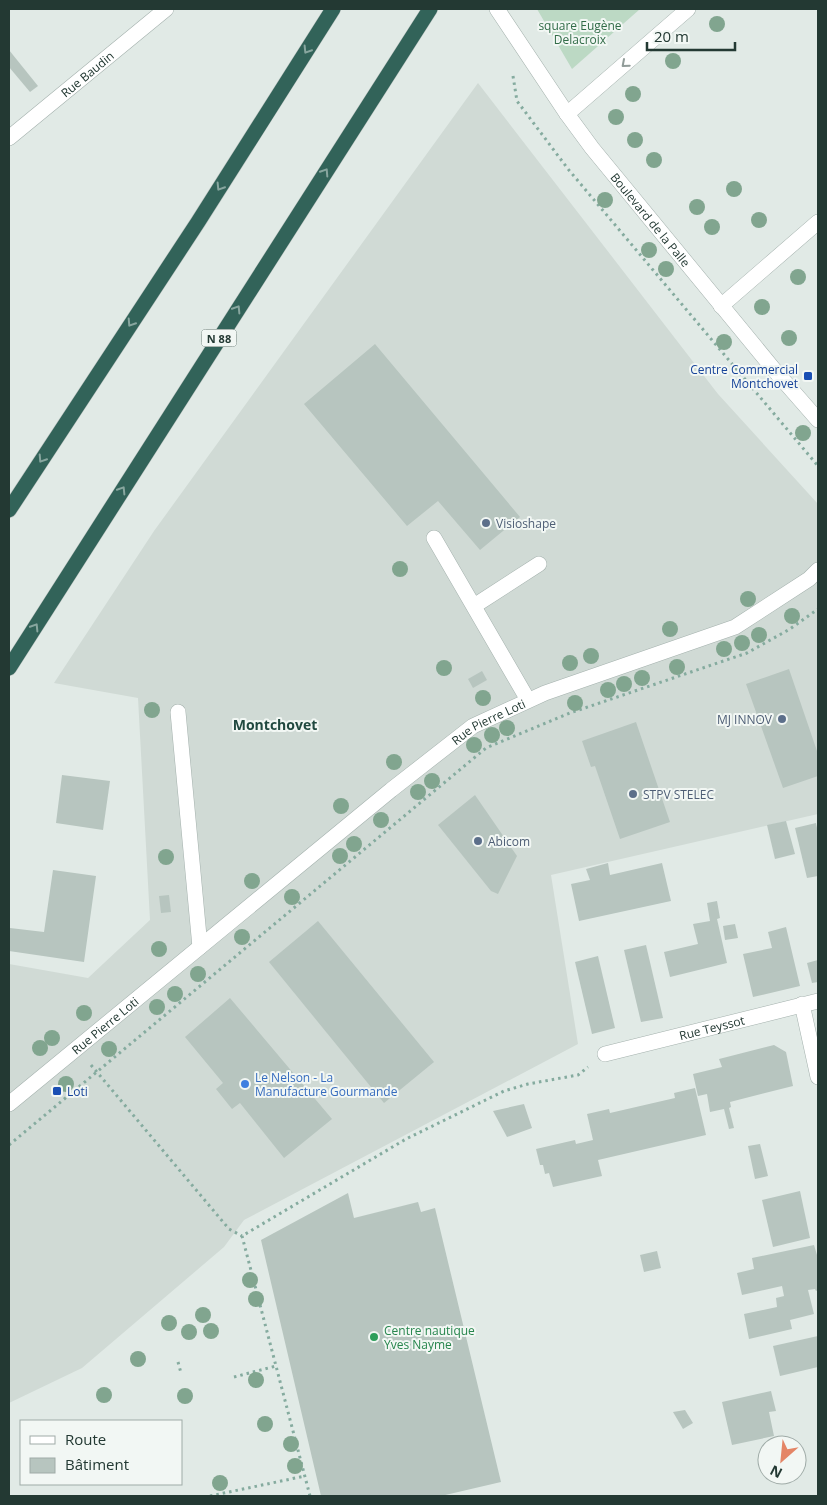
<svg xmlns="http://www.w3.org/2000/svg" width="827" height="1505" viewBox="0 0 827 1505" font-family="'Open Sans',sans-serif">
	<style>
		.built { fill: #d0dad5 }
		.green { fill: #bcd9c4 }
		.building { fill: #b7c5bf }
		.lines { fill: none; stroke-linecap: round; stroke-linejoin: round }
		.minor-casing { stroke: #a4b1ad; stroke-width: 16 }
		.highway-casing { stroke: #bdc4c2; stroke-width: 16 }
		.path { stroke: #85ab9f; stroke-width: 3; stroke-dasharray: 2.5 4; stroke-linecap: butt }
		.minor { stroke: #fff; stroke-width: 15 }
		.highway { stroke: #326359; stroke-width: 15 }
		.tree { fill: #81a58f }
		.oneway { stroke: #88a69f }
		.oneway2 { stroke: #919c99 }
		.transit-dot { fill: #1a4fb4; stroke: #f2f7f4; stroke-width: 2 }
		.service-dot { fill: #5c6f8a; stroke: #f2f7f4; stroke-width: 2 }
		.shop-dot { fill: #3f7fe0; stroke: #f2f7f4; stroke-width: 2 }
		.leisure-dot { fill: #2e9e5b; stroke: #f2f7f4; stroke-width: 2 }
		.labels { text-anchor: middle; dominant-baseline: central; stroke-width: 4; stroke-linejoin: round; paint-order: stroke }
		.shield { fill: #f2f7f4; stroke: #61726d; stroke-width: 1 }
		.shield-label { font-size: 11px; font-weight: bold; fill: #233933 }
		.park-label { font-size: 12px; fill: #326c48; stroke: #f2f7f4 }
		.street-label { font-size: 12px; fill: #233933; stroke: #f2f7f4 }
		.transit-label { font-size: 12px; fill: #164399; stroke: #f2f7f4; text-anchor: end }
		.service-label { font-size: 12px; fill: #4e5e75; stroke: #f2f7f4; text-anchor: start }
		.shop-label { font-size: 12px; fill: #366cbe; stroke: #f2f7f4; text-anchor: start }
		.leisure-label { font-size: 12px; fill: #27864d; stroke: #f2f7f4; text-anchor: start }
		.neighbourhood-label { font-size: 14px; font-weight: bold; fill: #214940; stroke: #f2f7f4 }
	</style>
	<rect width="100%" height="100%" fill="#e1eae6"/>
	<polygon class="built" points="478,83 718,394 818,504 818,814 551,875 578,1044 244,1220 224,1247 82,1368 9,1403 9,964 88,978 150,920 138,698 54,683 154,531"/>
	<polygon class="green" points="537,9 640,9 572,69"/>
	<g class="building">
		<polygon points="9,50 38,86 30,92 9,67"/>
		<polygon points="375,344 520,517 480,550 438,501 407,526 304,404"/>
		<polygon points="789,669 818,754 818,776 783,788 746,684"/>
		<polygon points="482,671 487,680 473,688 468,679"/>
		<polygon points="636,722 670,822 620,839 595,766 591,767 582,741"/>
		<polygon points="62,775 110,781 103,830 56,823"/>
		<polygon points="475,795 517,856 498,894 491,891 438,825"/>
		<polygon points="786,821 795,854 775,859 767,825"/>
		<polygon points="816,823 818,833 818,876 807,878 795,828"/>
		<polygon points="608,863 610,875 662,863 671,901 579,921 571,884 590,880 586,869"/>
		<polygon points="53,870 96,876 84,962 9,951 10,928 44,932"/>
		<polygon points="169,895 171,912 161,913 159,896"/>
		<polygon points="717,901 720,918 717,919 727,963 670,977 664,952 698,944 693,924 710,921 707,903"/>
		<polygon points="318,921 434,1062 384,1103 269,962"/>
		<polygon points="735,924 738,938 725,940 723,926"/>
		<polygon points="786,927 800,986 753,997 743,954 772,948 768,932"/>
		<polygon points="646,945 663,1018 641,1022 624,950"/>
		<polygon points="598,956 615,1028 592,1034 575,962"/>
		<polygon points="818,960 818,982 812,983 807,963"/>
		<polygon points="230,998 332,1119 284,1158 240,1103 232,1109 216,1089 223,1083 185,1037"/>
		<polygon points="774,1045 786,1052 793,1086 730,1102 731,1107 729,1108 734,1128 729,1129 724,1109 710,1112 707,1094 698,1096 693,1074 722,1067 719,1059"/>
		<polygon points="695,1088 706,1135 598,1160 602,1176 553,1187 549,1173 545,1174 543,1165 540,1165 536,1149 575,1140 576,1144 593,1140 587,1114 609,1109 610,1113 675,1098 674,1093"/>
		<polygon points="524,1104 532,1128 507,1137 493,1111"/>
		<polygon points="760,1144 768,1176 755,1179 748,1146"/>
		<polygon points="800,1191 810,1238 773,1247 762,1200"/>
		<polygon points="348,1193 354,1218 418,1202 421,1212 435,1208 501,1482 441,1496 321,1496 261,1240"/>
		<polygon points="814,1245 817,1255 818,1255 818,1290 816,1291 815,1289 808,1290 814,1314 790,1320 792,1329 749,1339 744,1314 777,1307 776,1298 784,1296 782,1286 742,1295 737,1273 754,1269 752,1258"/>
		<polygon points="657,1251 661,1268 644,1272 640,1255"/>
		<polygon points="818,1336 818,1367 780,1376 773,1346"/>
		<polygon points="771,1391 776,1411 769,1412 774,1436 732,1445 722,1402"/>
		<polygon points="685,1410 693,1423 683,1429 673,1412"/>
	</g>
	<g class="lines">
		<defs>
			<g id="minor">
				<path id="s1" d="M497 9 567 114 592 148 776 372 818 420"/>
				<polyline points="567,114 688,9"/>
				<path id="s2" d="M9 138 166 9"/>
				<polyline points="721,306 818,222"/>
				<polyline points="434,538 528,700"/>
				<polyline points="474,606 539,564"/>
				<polyline points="178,712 200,947"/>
				<polyline points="802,1004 818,1077"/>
				<path id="s3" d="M605 1054 818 1001"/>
				<path id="s4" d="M9 1104 391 790 473 726 545 693 735 627 809 579 818 570"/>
			</g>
			<g id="highway">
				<polyline points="9,510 198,222 333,9"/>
				<polyline points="9,668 430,9"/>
			</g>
		</defs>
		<use href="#minor" class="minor-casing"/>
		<use href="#highway" class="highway-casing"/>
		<g class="path">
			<polyline points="513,76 517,101 568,169 818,466"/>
			<polyline points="91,1065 229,1229 242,1236"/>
			<polyline points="9,1145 486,748 570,713 747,653 790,629 818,609"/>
			<polyline points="178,1362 181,1373"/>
			<polyline points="234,1377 276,1366"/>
			<polyline points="210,1496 305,1476"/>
			<polyline points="310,1496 242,1236 406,1139 504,1091 528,1084 578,1075 588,1067"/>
		</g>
		<use href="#minor" class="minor"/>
		<use href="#highway" class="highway"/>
	</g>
	<g class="tree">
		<circle cx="717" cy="24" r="8"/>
		<circle cx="673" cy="61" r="8"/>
		<circle cx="633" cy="94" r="8"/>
		<circle cx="616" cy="117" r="8"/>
		<circle cx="635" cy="140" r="8"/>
		<circle cx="654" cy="160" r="8"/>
		<circle cx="734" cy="189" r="8"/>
		<circle cx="605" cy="200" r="8"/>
		<circle cx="697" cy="207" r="8"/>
		<circle cx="759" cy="220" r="8"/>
		<circle cx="712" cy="227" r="8"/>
		<circle cx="649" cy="250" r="8"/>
		<circle cx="666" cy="269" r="8"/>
		<circle cx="798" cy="277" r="8"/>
		<circle cx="762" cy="307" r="8"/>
		<circle cx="789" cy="338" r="8"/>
		<circle cx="724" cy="342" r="8"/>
		<circle cx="803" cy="433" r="8"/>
		<circle cx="400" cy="569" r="8"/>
		<circle cx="748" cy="599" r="8"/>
		<circle cx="792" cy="616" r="8"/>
		<circle cx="670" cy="629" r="8"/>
		<circle cx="759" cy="635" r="8"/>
		<circle cx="742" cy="643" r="8"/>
		<circle cx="724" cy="649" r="8"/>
		<circle cx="591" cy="656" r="8"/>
		<circle cx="570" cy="663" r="8"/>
		<circle cx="677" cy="667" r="8"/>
		<circle cx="444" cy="668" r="8"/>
		<circle cx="642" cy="678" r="8"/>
		<circle cx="624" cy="684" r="8"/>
		<circle cx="608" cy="690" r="8"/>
		<circle cx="483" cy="698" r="8"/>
		<circle cx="575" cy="703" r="8"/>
		<circle cx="152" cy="710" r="8"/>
		<circle cx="507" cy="728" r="8"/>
		<circle cx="492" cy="735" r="8"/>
		<circle cx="474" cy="745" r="8"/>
		<circle cx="394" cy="762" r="8"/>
		<circle cx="432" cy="781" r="8"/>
		<circle cx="418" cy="792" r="8"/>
		<circle cx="341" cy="806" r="8"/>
		<circle cx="381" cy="820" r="8"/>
		<circle cx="354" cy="844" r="8"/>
		<circle cx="340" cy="856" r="8"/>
		<circle cx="166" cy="857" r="8"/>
		<circle cx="252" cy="881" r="8"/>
		<circle cx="292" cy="897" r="8"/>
		<circle cx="242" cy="937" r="8"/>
		<circle cx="159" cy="949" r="8"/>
		<circle cx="198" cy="974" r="8"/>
		<circle cx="175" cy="994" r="8"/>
		<circle cx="157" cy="1007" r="8"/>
		<circle cx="84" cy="1013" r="8"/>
		<circle cx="52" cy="1038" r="8"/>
		<circle cx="40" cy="1048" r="8"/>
		<circle cx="109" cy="1049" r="8"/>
		<circle cx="66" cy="1084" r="8"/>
		<circle cx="250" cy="1280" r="8"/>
		<circle cx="256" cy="1299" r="8"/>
		<circle cx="203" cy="1315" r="8"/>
		<circle cx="169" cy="1323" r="8"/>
		<circle cx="211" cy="1331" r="8"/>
		<circle cx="189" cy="1332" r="8"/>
		<circle cx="138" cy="1359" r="8"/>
		<circle cx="256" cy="1380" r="8"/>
		<circle cx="104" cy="1395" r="8"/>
		<circle cx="185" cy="1396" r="8"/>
		<circle cx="265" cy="1424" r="8"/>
		<circle cx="291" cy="1444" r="8"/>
		<circle cx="295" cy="1466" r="8"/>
		<circle cx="220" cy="1483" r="8"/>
	</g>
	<defs><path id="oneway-chevron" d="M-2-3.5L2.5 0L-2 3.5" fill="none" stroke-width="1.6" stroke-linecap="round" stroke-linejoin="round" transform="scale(1.25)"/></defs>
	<g class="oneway">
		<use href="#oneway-chevron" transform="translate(307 50) rotate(122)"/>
		<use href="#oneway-chevron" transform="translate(325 172) rotate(-57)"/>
		<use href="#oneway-chevron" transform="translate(220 187) rotate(122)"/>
		<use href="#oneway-chevron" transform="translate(237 309) rotate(-58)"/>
		<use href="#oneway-chevron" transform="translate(131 323) rotate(123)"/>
		<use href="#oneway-chevron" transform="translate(42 459) rotate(123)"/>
		<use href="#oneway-chevron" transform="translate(122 490) rotate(-58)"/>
		<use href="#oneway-chevron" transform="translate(35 627) rotate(-58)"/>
	</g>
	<use class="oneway2" href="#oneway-chevron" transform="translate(625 64) rotate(139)"/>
	<g class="transit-dot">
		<rect x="803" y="371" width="10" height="10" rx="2.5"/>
		<rect x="52" y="1086" width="10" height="10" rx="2.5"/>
	</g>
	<g class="service-dot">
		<circle cx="486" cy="523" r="5"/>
		<circle cx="782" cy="719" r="5"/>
		<circle cx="633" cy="794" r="5"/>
		<circle cx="478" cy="841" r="5"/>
	</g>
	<circle class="shop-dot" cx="245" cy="1084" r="5"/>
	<circle class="leisure-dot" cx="374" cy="1337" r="5"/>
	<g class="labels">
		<rect class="shield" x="201.5" y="329.5" width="35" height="17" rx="4"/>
		<g class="shield-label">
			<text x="219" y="338">N 88</text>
		</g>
		<g class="park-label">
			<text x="580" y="25">square Eugène<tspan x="580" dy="14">Delacroix</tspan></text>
		</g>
		<g class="street-label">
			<text stroke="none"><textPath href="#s2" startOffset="101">Rue Baudin</textPath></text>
			<text stroke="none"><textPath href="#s1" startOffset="261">Boulevard de la Palle</textPath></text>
			<text stroke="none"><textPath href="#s4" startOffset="614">Rue Pierre Loti</textPath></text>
			<text stroke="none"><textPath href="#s4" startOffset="124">Rue Pierre Loti</textPath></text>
			<text stroke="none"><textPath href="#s3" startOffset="110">Rue Teyssot</textPath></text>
		</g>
		<g class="transit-label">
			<text x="798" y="369">Centre Commercial<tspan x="798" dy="14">Montchovet</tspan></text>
			<text x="67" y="1091" text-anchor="start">Loti</text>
		</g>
		<g class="service-label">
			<text x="496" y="523">Visioshape</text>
			<text x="772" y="719" text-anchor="end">MJ INNOV</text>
			<text x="643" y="794">STPV STELEC</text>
			<text x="488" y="841">Abicom</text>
		</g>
		<g class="shop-label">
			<text x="255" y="1077">Le Nelson - La<tspan x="255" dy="14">Manufacture Gourmande</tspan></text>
		</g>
		<g class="leisure-label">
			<text x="384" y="1330">Centre nautique<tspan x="384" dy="14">Yves Nayme</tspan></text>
		</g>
		<g class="neighbourhood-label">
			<text x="275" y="724">Montchovet</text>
		</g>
	</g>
	<rect width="827" height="1505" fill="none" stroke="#233933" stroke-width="20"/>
	<rect x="20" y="1420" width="162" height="65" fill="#f2f7f4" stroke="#9faba7"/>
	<rect x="30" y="1436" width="25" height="8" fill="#ffffff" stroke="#9faba7"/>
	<text x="65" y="1445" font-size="15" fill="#233933">Route</text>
	<rect x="30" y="1458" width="25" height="15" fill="#b7c5bf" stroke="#9faba7"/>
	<text x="65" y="1470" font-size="15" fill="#233933">Bâtiment</text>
	<g transform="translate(782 1460) rotate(207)"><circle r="24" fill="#f2f7f4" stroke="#9faba7"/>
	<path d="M0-4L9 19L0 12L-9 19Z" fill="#e48566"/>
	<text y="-8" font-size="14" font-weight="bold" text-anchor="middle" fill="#233933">N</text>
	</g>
	<path d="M647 42v8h88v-8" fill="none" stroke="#233933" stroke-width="2.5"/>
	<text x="654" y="42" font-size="15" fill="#233933" stroke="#f2f7f4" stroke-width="4" paint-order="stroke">20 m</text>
</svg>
